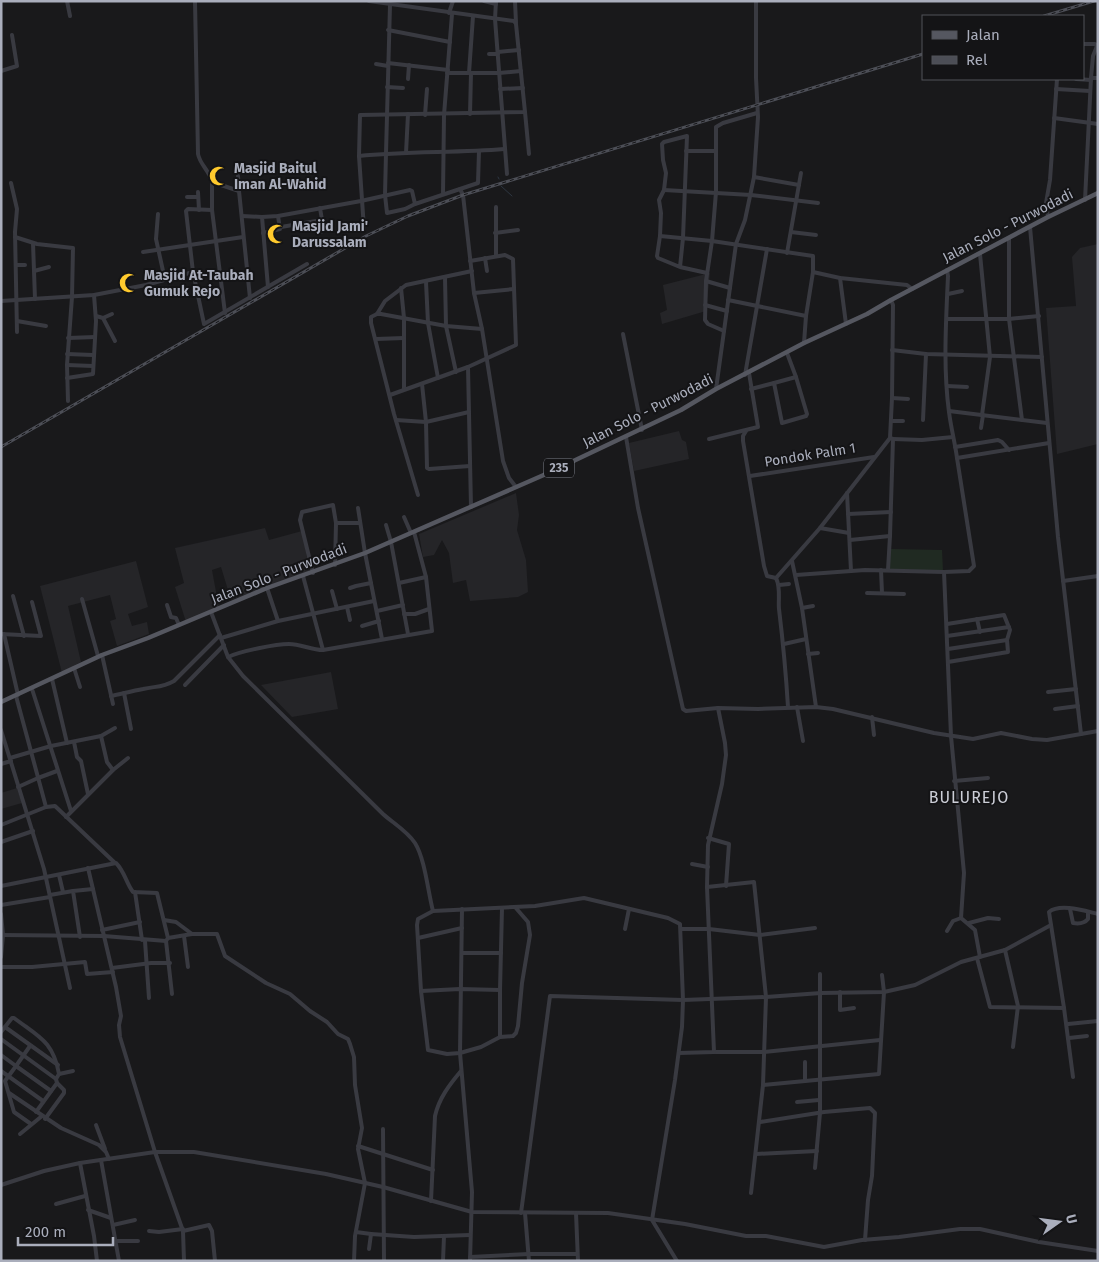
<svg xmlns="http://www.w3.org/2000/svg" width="1099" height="1262" viewBox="0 0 1099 1262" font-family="'Fira Sans',sans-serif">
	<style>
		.built { fill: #252528 }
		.green { fill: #202a22 }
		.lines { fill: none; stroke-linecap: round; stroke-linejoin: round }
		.stream { stroke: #2d3641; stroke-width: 1 }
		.minor { stroke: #393a41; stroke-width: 4 }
		.major { stroke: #555760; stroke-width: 4.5 }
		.rail-casing { stroke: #4c4e56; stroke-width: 3 }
		.rail { stroke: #141416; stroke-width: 1; stroke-dasharray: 4; stroke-linecap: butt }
		.labels { text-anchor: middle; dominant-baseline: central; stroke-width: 4; stroke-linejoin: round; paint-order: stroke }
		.shield { fill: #141416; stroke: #7d808a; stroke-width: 1 }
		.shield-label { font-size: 12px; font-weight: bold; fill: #aaaebc }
		.poi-label { font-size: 14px; font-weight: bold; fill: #aaaebc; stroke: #141416; text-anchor: start }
		.street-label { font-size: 14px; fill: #aaaebc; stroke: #141416 }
		.quarter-label { font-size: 16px; letter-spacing: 1px; fill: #ccced7; stroke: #141416 }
	</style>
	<rect width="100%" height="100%" fill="#19191b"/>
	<g class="built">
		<polygon points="1098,244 1098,444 1057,454 1046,308 1076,306 1072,257 1080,248"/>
		<polygon points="710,273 706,311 662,324 660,313 667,310 663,285"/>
		<polygon points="679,431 682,440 686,442 689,459 634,471 629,443"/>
		<polygon points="516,493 519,515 517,530 526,560 528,592 518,597 470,601 466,580 453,583 449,553 442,540 434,555 423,557 419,534"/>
		<polygon points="265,528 269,540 302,531 310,573 231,600 221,567 212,570 219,608 186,622 175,587 184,583 175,548"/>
		<polygon points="136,561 148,607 128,614 132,626 147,622 149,634 117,646 110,621 116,619 110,595 68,606 81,662 62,673 40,586"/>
		<polygon points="331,672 338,709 292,717 261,685"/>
		<polygon points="17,788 22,803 1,809 1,793"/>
	</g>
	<polygon class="green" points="890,549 942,550 943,571 889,569"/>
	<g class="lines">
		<g class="stream">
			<polyline points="498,177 499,179"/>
			<polyline points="501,186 512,196"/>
		</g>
		<g class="minor">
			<polyline points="67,1 70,16"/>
			<path d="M195 1 198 154C200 165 210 171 212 182L239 191 250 298"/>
			<polyline points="484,1 496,4"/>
			<polyline points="496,1 495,19 507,174"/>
			<polyline points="515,1 516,23"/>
			<polyline points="390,5 386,153 385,195 387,213 405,209 415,204"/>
			<polyline points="449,13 453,1"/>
			<polyline points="388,30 450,42"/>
			<polyline points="1083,44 1095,44 1097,46 1093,56 1091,78"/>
			<polyline points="498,52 519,50"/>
			<polyline points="489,54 498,54"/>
			<polyline points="388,63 448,70"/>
			<polyline points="376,64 388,66"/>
			<polyline points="1,71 17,66 12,35"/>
			<polyline points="447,73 499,73 521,71"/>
			<polyline points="469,73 473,16"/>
			<polyline points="408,79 409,65"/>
			<polyline points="1076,79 1091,80"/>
			<polyline points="387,87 403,88"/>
			<polyline points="500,89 523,88"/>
			<polyline points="1056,89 1090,91"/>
			<polyline points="525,112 529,154"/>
			<polyline points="470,114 471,73"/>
			<polyline points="425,115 427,89"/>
			<polyline points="1054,118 1098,124"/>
			<polyline points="686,151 716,151"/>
			<polyline points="406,153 408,114"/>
			<path d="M359 156C407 151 456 153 504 149"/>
			<polyline points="238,176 239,191"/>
			<polyline points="754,177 799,185"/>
			<polyline points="212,182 212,210 225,313"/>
			<polyline points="11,183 17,209 15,232 17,332"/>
			<polyline points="460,189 463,195 474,293 482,329 503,461 509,478 516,487"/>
			<polyline points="664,190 751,195 818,203"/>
			<polyline points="198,192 199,210"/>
			<polyline points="443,194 444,115 452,14"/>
			<polyline points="187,197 198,197"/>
			<polyline points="1085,200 1091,78 1098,78"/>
			<polyline points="496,207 496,256"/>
			<polyline points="212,210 188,209 186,211 193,272 204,324 307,264"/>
			<polyline points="158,214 156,239 165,280"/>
			<polyline points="242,216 262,217"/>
			<polyline points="1048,217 1046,203 1050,180 1057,79"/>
			<polyline points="281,227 322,220 320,208"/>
			<polyline points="1030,227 1058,537 1081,734"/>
			<polyline points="364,229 359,156 360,115 525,112 516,24 514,21 369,1"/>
			<polyline points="319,232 323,231 322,220"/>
			<polyline points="791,232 816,235"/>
			<polyline points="263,233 280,229 278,216"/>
			<polyline points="495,233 518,230"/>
			<polyline points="660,236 712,241 813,256 813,272 806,316 804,343"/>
			<polyline points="15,237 37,244 73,248 72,297 67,365 68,401"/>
			<polyline points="1009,238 1009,319 1022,420"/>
			<polyline points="33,243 35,299"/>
			<polyline points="143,252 243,237"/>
			<polyline points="787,253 801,173"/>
			<polyline points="980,254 990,357 982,415"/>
			<polyline points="485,258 487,271"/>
			<polyline points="16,265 25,265"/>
			<polyline points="680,267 683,238 687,136 664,142 662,144 663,160 666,173 664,190 659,200 661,213 660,236 657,256 658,258 680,267 707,273"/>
			<path d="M947 270 948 276C946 321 943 368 949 412 951 428 955 443 957 458L1049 443"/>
			<polyline points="34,271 49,267"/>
			<polyline points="813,272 840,278 907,285 912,289"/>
			<polyline points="445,278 446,326 456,372"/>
			<polyline points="840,278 846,324"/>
			<polyline points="706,281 730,288"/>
			<polyline points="426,282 428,323 438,378"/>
			<polyline points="268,287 262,217 278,216 361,201 410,190 412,191 415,204 478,183 479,151"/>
			<polyline points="401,288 404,318 404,389"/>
			<polyline points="474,293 514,289"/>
			<polyline points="948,294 962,291"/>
			<polyline points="728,300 806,316"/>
			<polyline points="1,301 94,295 146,285 193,272"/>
			<polyline points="705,305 727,311"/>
			<polyline points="377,314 385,301 406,285 472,271"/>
			<polyline points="96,316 103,318 115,341"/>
			<polyline points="103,318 112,314"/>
			<polyline points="947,319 1009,319 1039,316"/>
			<polyline points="17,321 46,326"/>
			<polyline points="724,331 708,324 705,320 706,281 712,241 716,192 716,127 723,123 757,113"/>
			<polyline points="623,334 642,430"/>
			<polyline points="68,338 95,337"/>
			<polyline points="376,339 404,338"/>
			<polyline points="892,350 926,354 1042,357"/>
			<polyline points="67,354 93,355"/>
			<polyline points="67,365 93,366"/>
			<polyline points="468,367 471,507"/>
			<polyline points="745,375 767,249"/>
			<polyline points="67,378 93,374 96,321 94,295"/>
			<polyline points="774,383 796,377"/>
			<polyline points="422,384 426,422 427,468 429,469 470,466"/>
			<polyline points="947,386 967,387"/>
			<polyline points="716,389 736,244 745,220 754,177 758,117 756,78 756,1"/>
			<polyline points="751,389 774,383 782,423 806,416 807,414 796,377 787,353"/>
			<polyline points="390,395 468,367 516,345 513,259 505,255 470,261"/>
			<polyline points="892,398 908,399"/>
			<polyline points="949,411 1047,423"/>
			<polyline points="396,420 426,422 469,412"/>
			<polyline points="923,420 926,354"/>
			<polyline points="892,421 903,421"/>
			<polyline points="981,428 983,415"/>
			<polyline points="746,431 743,436 743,441 764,566 767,576 776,578"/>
			<polyline points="626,437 638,508 683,709 686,711 718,708"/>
			<polyline points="890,438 892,398 893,305 891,300"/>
			<polyline points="709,439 758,427 749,373"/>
			<polyline points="893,439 922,440 953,437"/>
			<polyline points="955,447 998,440 1002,442 1009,450"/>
			<polyline points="750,476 874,457"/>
			<polyline points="847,493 851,571"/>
			<polyline points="418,495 394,414 371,323 371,317 377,314 381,314 446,326 482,329"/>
			<polyline points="358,508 365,553 382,639"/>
			<polyline points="848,514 891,512"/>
			<polyline points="404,517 411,533"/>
			<polyline points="336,523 360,523"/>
			<polyline points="386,525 391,542 408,634"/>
			<polyline points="820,528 849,533"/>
			<polyline points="850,540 890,536"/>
			<polyline points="792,561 802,608 816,707"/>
			<polyline points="881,570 882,593"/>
			<polyline points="944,572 969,571 974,566 957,458"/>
			<polyline points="313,573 300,520 302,512 333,505 336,523 335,565"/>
			<polyline points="796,575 865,570 944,572 951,736 964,873 961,918 953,921 947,931"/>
			<polyline points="303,576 323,650"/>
			<polyline points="776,578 820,528 890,438 893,439 890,536 888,570"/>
			<path d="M776 578C781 588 778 599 779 609 783 642 786 674 788 707"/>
			<polyline points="1063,581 1098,576"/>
			<polyline points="399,583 426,577"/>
			<polyline points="779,585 789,584"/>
			<polyline points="267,588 278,621"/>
			<polyline points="350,588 356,586 371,583"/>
			<polyline points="332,591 337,609"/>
			<polyline points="867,593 904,594"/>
			<polyline points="13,596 24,636"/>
			<polyline points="82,599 98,656"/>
			<polyline points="167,605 171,617 176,618 179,625"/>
			<polyline points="347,607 350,620"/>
			<polyline points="802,608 813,606"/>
			<polyline points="377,611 403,605"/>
			<path d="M211 612 228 657 243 676 383 814C393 823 407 831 415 843 425 859 428 892 433 911"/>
			<polyline points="404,614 415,614 429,609"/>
			<polyline points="977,619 980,632"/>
			<polyline points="947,624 1004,615 1010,630 1007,640 1008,652 948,662"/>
			<polyline points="362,626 379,621"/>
			<polyline points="1,634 41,636 32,602"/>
			<polyline points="4,634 18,695"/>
			<polyline points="947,636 1009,627"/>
			<polyline points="221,638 278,621 374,601"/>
			<polyline points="784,644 806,639"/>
			<polyline points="948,649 1007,640"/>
			<polyline points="808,654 818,653"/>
			<polyline points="102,655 113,704"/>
			<path d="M228 657C241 651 276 644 289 644 301 644 311 650 323 650L432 631 426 577 414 532"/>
			<polyline points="74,668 80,687"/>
			<polyline points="52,679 67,743"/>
			<polyline points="185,685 224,645"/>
			<polyline points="32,689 71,811"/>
			<polyline points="1048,692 1076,689"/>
			<polyline points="124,693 131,729"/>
			<polyline points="16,696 46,807"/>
			<path d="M111 696C121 694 132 691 143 689 155 686 162 688 174 681L220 635"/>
			<polyline points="797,707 803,741"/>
			<polyline points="1055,709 1078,706"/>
			<polyline points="872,717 874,735"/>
			<polyline points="1,730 44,869 70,988"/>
			<polyline points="101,736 107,762 113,770"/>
			<polyline points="74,742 77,757 81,761 88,794"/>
			<polyline points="10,758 51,746 101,736 115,728"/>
			<polyline points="1,764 11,761"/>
			<polyline points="954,781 988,778"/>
			<polyline points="18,787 38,778 57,771"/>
			<polyline points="66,817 113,770 128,758"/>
			<polyline points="1,825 46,807 55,806 114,862"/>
			<polyline points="708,838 729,844 726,886"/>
			<polyline points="1,842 33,831"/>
			<polyline points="692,864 708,867"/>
			<polyline points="88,868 116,987 121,1016 119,1025 120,1037 155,1152 183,1231 184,1261"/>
			<polyline points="59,875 63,892"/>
			<path d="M1 886 116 863C125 872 126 883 133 892L157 893 168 938"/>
			<polyline points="707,887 754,882 766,997 763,1085 751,1193"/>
			<polyline points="135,892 142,940"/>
			<polyline points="50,895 73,891"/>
			<polyline points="1,905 50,897"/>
			<polyline points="515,907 528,922 530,935 522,983 518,1026 516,1033 513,1036 500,1037 481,1047 460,1053 447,1054 428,1050 421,991 417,925 418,919 433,911 535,906 584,898 668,918 680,924 683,1000 682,1027 675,1080 652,1220 677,1261"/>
			<polyline points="462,909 460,1053 472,1192 470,1261"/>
			<path d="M1070 909 1073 923C1079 924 1084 924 1088 919V912"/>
			<polyline points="1,914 3,935 1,957"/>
			<polyline points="961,918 975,930 980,957"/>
			<polyline points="164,920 176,922 192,934"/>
			<polyline points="969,923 988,918 999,919"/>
			<polyline points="625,929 629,909"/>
			<polyline points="681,929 709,929 760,935 815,928"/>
			<polyline points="102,930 140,922"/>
			<polyline points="1,935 104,936 166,941 168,938 192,934 217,934 225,956 266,983 290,994 310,1011 327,1022 338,1034 348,1039 350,1044 354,1057 355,1085 362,1128 358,1149 365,1183 355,1236 354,1261"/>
			<polyline points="184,936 188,967"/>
			<polyline points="80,937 73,891 93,889"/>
			<polyline points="418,938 462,928"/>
			<polyline points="145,941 149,998"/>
			<polyline points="166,941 172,994"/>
			<polyline points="1005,950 1018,1006 1013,1047"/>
			<polyline points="462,953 501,953"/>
			<polyline points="977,958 990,1007 1064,1008 1073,1077"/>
			<polyline points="1,967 32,967 85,962 87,974 113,972"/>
			<polyline points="112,968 151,963 170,963"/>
			<polyline points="421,991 460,989 500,990"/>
			<polyline points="840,992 840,1010 854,1008"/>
			<path d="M1064 1008 1049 912C1060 903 1085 911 1098 914"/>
			<polyline points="1068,1024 1098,1021"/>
			<polyline points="5,1027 58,1065"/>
			<path d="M1 1032 12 1018H14C39 1037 53 1041 59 1074L56 1079 57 1083 36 1112"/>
			<polyline points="500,1037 500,990 502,908"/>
			<polyline points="1069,1038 1087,1036"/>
			<polyline points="1,1039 56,1079"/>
			<polyline points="30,1046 16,1066 51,1091"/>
			<polyline points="714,1052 764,1052 880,1040"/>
			<polyline points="679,1053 714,1052 707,887 708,845 722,784 726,755 725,743 718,708 758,709 816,707 833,709 934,733 973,739 1001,733 1032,739 1047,740 1098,731"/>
			<polyline points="1,1055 16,1066 5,1081 14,1112 31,1124"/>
			<polyline points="805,1062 805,1081"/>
			<polyline points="1,1071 43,1101"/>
			<polyline points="59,1074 73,1071"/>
			<polyline points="763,1085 879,1074 884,992 882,975"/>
			<polyline points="9,1093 61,1128 99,1145 106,1152 109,1159"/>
			<polyline points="797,1102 819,1100"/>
			<polyline points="45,1119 64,1093 64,1090 57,1083"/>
			<polyline points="760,1122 824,1112 870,1108 875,1113 872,1176 868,1200 865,1240"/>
			<polyline points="96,1125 105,1149"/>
			<polyline points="383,1129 384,1261"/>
			<polyline points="20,1134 42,1116"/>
			<polyline points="358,1146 433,1170"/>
			<polyline points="756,1154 817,1151"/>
			<polyline points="101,1160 119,1261"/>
			<polyline points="80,1163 94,1236 97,1261"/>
			<polyline points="815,1168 820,1113 820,974"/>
			<polyline points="1,1185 44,1171 80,1163 155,1152 194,1152 326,1174 383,1187 472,1212 608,1213 685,1224 746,1236 766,1236 824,1247 862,1240 899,1237 960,1229 980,1229 1039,1242 1098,1251"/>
			<path d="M431 1201 435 1116C439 1098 450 1084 461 1071"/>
			<polyline points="56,1204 85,1196"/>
			<polyline points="88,1210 111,1218"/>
			<polyline points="521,1213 550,996 683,1000 766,997 821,993 884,992 915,985 961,962 1005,950 1051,925"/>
			<polyline points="525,1213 529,1261"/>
			<polyline points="576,1213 578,1261"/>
			<polyline points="113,1225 135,1220"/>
			<polyline points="149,1231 159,1232 183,1229"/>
			<polyline points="183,1231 209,1225 212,1231 215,1261"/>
			<polyline points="356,1232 371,1234"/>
			<polyline points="116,1241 138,1241"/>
			<polyline points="369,1249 371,1234 414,1237 470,1235"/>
			<polyline points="470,1257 529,1254 577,1254"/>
			<polyline points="443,1261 444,1236"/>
		</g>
		<polyline class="major" points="1,702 102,655 148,638 267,588 365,553 546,474 681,410 716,389 804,343 867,314 891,300 1048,217 1098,193"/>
		<defs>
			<g id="rail">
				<polyline points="1044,16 1094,1"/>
				<polyline points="1,447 366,236 408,216 463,195 923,54"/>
			</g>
		</defs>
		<use href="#rail" class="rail-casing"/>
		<use href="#rail" class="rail"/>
	</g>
	<defs>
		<symbol id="mosque-bare" viewBox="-9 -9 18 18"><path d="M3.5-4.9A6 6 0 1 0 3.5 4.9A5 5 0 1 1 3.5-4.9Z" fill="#ffca2d" stroke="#141416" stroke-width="2.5" paint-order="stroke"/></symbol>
	</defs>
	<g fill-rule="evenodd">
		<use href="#mosque-bare" x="205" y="162" width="28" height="28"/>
		<use href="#mosque-bare" x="263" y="220" width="28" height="28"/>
		<use href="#mosque-bare" x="115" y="269" width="28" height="28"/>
	</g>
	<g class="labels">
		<rect class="shield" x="544" y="458.5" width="30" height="19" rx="4"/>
		<g class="shield-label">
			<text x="559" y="468">235</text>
		</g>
		<g class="poi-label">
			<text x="234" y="168">Masjid Baitul<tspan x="234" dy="16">Iman Al-Wahid</tspan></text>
			<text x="292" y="226">Masjid Jami'<tspan x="292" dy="16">Darussalam</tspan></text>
			<text x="144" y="275">Masjid At-Taubah<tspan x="144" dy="16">Gumuk Rejo</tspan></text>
		</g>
		<g class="street-label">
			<text transform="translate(1008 226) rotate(-27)">Jalan Solo - Purwodadi</text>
			<text transform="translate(648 411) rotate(-27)">Jalan Solo - Purwodadi</text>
			<text transform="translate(810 455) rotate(-9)">Pondok Palm 1</text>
			<text transform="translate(279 574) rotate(-21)">Jalan Solo - Purwodadi</text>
		</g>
		<g class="quarter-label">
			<text x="969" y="797">BULUREJO</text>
		</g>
	</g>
	<rect width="1099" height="1262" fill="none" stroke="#aaaebc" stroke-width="5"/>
	<rect x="922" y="15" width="162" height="65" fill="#141416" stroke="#505258"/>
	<rect x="932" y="31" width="25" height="8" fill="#555760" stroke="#505258"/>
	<text x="966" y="40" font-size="15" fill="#aaaebc">Jalan</text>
	<rect x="932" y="56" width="25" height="8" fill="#4c4e56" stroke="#505258"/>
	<text x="966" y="65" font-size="15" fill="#aaaebc">Rel</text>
	<g transform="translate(1059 1222) rotate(76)" stroke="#141416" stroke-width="4" paint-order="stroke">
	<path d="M0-4L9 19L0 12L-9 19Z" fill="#aaaebc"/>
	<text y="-8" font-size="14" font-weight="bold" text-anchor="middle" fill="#aaaebc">U</text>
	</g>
	<path d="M18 1237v8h95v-8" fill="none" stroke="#aaaebc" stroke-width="2.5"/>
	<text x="25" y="1237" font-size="15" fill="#aaaebc" stroke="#141416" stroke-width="4" paint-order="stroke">200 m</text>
</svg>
